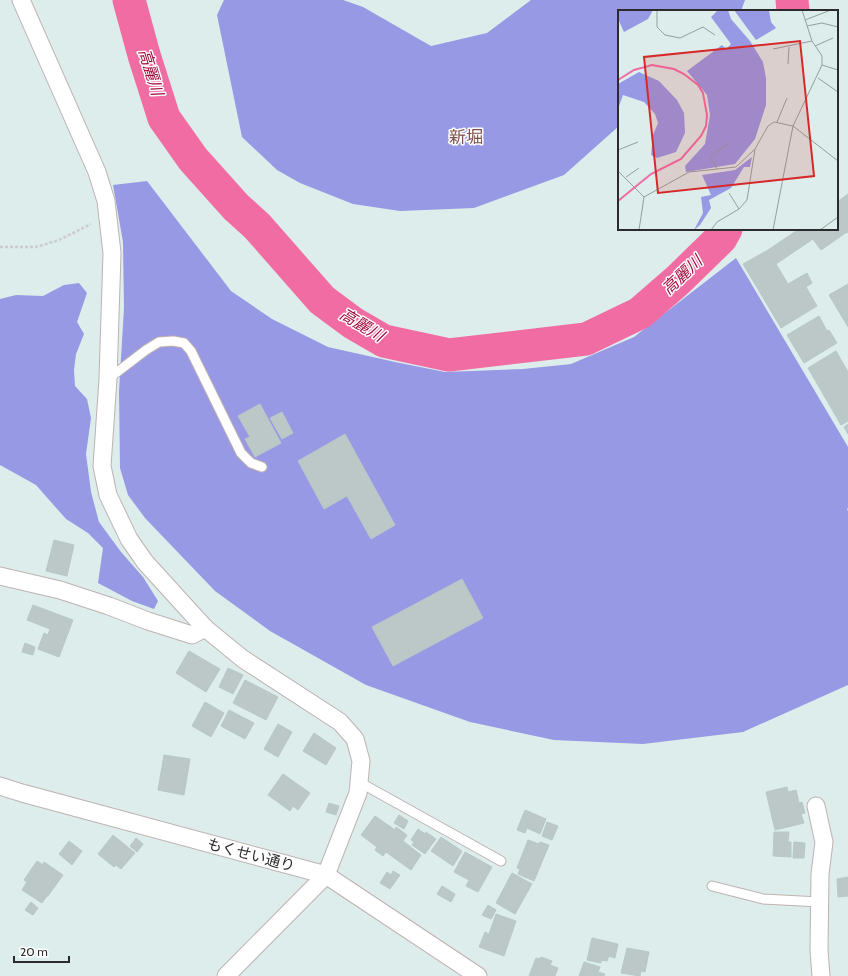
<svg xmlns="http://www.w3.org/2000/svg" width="848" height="976" viewBox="0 0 848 976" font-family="Cabin,'Noto Sans JP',sans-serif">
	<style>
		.green { fill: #9799e5 }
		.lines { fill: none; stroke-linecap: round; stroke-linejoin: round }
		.river { stroke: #f26ca4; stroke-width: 33 }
		.building { fill: #bcc8c7; stroke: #b6c8c8 }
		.service-casing { stroke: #bfb2b0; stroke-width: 11 }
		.minor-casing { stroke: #bfb2b0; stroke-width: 19 }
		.path { stroke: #ccc; stroke-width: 2.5; stroke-dasharray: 3 2; stroke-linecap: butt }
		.service { stroke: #fff; stroke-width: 9 }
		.minor { stroke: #fff; stroke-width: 17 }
		.labels { text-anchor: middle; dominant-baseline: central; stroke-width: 3; stroke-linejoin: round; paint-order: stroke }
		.street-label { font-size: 15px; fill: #2b2b2b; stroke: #fff }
		.water-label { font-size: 16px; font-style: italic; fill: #a0093c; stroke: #fff }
		.quarter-label { font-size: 17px; fill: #7d5049; stroke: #fff }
		.inset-river { fill: none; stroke: #f26ca4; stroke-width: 2 }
		.inset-road { fill: none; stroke: #959f9e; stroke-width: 1 }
		.view { fill: #d62828; fill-opacity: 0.15; stroke: #d62828; stroke-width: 2 }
		.inset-edge { fill: none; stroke: #2b2b2b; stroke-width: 2 }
	</style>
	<rect width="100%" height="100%" fill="#dcedeb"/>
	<g class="green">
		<polygon points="224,0 343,0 363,7 431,46 487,33 531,0 745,0 741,11 619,11 619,126 564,175 474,208 400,211 353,204 300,183 277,170 242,137 217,15"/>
		<polygon points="147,181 231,291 272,319 328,347 395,362 445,372 523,369 571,364 634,337 736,258 848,447 848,508 847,509 848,511 848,685 743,732 643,744 554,740 470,722 366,685 270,631 215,591 145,518 128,495 120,468 119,391 124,308 123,242 113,185"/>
		<polygon points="79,283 87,293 77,322 84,334 76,354 74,370 75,386 87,399 91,418 86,454 91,492 99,522 121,552 143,577 158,601 154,609 132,601 98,583 103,548 88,533 66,519 36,485 0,465 0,299 16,295 43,296 64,285"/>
	</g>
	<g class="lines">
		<g class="river">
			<polyline points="129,0 144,55 164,118 193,159 236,207 257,226 322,300 353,323 384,341 449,355 586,339 640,313 678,280 721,238 726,229"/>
			<polyline points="792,0 793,11"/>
		</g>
	</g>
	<g class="building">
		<polygon points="848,194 848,233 847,232 821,250 813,239 776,264 788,284 807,273 812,283 806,287 817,306 781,328 743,264 768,250 799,229 837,229 837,202"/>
		<polygon points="848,284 848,327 829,295"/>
		<polygon points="819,316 827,331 829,330 837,343 804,363 787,335"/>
		<polygon points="836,351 848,372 848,421 841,425 808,368"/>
		<polygon points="260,404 281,443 255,457 245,439 250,437 238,416"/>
		<polygon points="282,412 293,433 282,439 270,418"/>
		<polygon points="848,424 848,434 844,427"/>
		<polygon points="345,434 395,525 371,539 347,496 324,509 298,461"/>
		<polygon points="54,540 74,545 67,576 46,571"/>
		<polygon points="462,579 483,618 393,666 372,627"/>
		<polygon points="33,605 73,620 59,657 38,649 44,633 48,635 50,629 27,620"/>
		<polygon points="25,643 35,647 33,655 22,652"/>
		<polygon points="189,651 220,669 206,692 176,673"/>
		<polygon points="228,668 243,675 233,694 219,687"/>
		<polygon points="245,680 278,697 266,720 233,703"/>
		<polygon points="205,702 224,713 211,737 192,726"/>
		<polygon points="229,710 254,723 245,739 221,726"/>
		<polygon points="278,724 292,732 278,757 264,749"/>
		<polygon points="314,733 336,748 326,765 303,751"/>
		<polygon points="164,755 190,759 184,795 158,790"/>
		<polygon points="283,774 310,793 298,810 293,806 290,811 268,795"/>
		<polygon points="787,787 788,792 796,790 799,803 802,802 805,813 801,814 804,823 775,830 766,792"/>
		<polygon points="329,803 339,806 336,815 326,812"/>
		<polygon points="525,810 546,819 540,834 527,828 525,833 517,830"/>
		<polygon points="399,815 408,821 404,829 394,823"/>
		<polygon points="375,816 395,830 396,827 407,835 403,841 421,855 411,870 386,852 383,856 375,850 377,847 361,835"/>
		<polygon points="547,822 558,826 552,840 542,836"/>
		<polygon points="418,829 425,834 426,832 436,839 425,854 412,845 414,842 411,840"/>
		<polygon points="774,832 789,832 788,842 791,842 791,857 773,856"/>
		<polygon points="113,835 135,853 121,869 116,865 114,867 98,854"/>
		<polygon points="441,837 462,851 453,866 431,851"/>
		<polygon points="136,838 143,844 137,852 130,846"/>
		<polygon points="528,840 539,844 540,842 549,845 534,881 518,874 520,869 517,868"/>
		<polygon points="69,841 82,851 72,865 59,854"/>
		<polygon points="794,842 805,843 804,858 793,858"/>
		<polygon points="465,852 492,867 478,892 466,886 469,880 454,872"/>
		<polygon points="37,861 43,865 44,862 63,875 48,896 47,896 42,903 22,890 27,882 24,880"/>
		<polygon points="393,871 400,875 390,889 380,883 387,872 391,875"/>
		<polygon points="512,873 532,884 515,914 496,903"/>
		<polygon points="848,877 848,896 838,897 837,879"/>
		<polygon points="442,886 455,894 451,902 437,894"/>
		<polygon points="31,902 38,908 33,915 25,910"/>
		<polygon points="488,905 496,910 491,919 482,915"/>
		<polygon points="496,914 516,921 504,956 479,947 485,932 489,934"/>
		<polygon points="592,938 618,944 615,958 609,956 607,961 601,960 601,963 587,960"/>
		<polygon points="627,948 649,952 645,972 641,971 640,976 621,973"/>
		<polygon points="541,957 552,961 550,965 558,968 555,976 529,976 536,958 540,959"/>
		<polygon points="584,962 600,967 598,972 605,974 604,976 579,976"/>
	</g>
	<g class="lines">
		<defs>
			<g id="service">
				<polyline points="108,379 146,350 159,342 173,341 184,343 191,351 241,453 251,463 262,467"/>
				<polyline points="359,782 501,861"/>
				<polyline points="712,886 763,899 820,902"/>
			</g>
			<g id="minor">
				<polyline points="21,0 97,172 106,201 112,253 108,379 102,466 108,495 129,539 145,562 205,628 243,659 340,722 355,739 361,761 358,793 326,875 226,976"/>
				<polyline points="0,576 60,590 109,606 148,621 192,635 205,628"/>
				<polyline points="0,786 22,793 326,875 347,889 478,976"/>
				<polyline points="816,806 824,842 820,874 819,950 821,976"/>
			</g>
		</defs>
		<use href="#service" class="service-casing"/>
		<use href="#minor" class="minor-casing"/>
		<polyline class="path" points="0,247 36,247 59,240 91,224"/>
		<use href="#service" class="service"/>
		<use href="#minor" class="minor"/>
	</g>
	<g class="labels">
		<g class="street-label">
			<text transform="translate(251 855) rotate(15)">もくせい通り</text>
		</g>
		<g class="water-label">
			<text transform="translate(151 72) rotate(73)">高麗川</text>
			<text transform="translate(682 275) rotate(-43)">高麗川</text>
			<text transform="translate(362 325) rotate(31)">高麗川</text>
		</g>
		<g class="quarter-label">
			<text x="466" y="137">新堀</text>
		</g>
	</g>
	<g transform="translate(618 10)">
		<rect width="220" height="220" fill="#dcedeb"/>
		<path d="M0 0H34V2L30 9 6 22 0 9ZM100 0H110L113 9 132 31 145 52 148 68V95L137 129 117 154 68 162 67 156 87 134 92 105 89 85 69 61 104 35 108 39 113 34 93 7ZM116 0H151L153 12 158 18 138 30ZM21 62 41 71 59 90 66 103 67 123 58 142 39 148 33 145 35 125 40 113 37 104 26 92 5 85 0 99V74ZM134 147 132 157H126L113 178 91 190 93 198 82 215 76 220 85 203 83 187 93 185 84 165 117 160Z" fill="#9799e5"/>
		<path class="inset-river" d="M0 70 16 60 34 55 56 59 66 64 80 75 85 83 89 105 88 116 83 126 63 149 33 164 0 191"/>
		<path class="inset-road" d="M39 0V17L47 25 62 28 85 17 97 25M187 10 213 0M189 16 204 13 220 17M197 36 215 28M155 39 194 31M170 54 171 37M204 55 220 60M200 68 220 82M159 112 169 88M0 140 20 132M99 159 92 147 111 133M0 161 26 187 71 162 118 157 137 139 150 116 156 112 175 116 220 151M8 167 21 158M111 183 121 199M21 220 26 187M93 220 99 212 121 199 129 190 137 139M155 220 175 116 204 55V46L194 31 184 0M202 220 220 207"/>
		<path class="view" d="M182 31 196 166 40 183 26 47Z"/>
		<rect width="220" height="220" class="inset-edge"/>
	</g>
	<path d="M14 956v6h55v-6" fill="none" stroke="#2b2b2b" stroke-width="2"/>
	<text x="20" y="956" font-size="12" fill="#2b2b2b" stroke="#ffffff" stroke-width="3" paint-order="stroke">20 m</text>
</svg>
